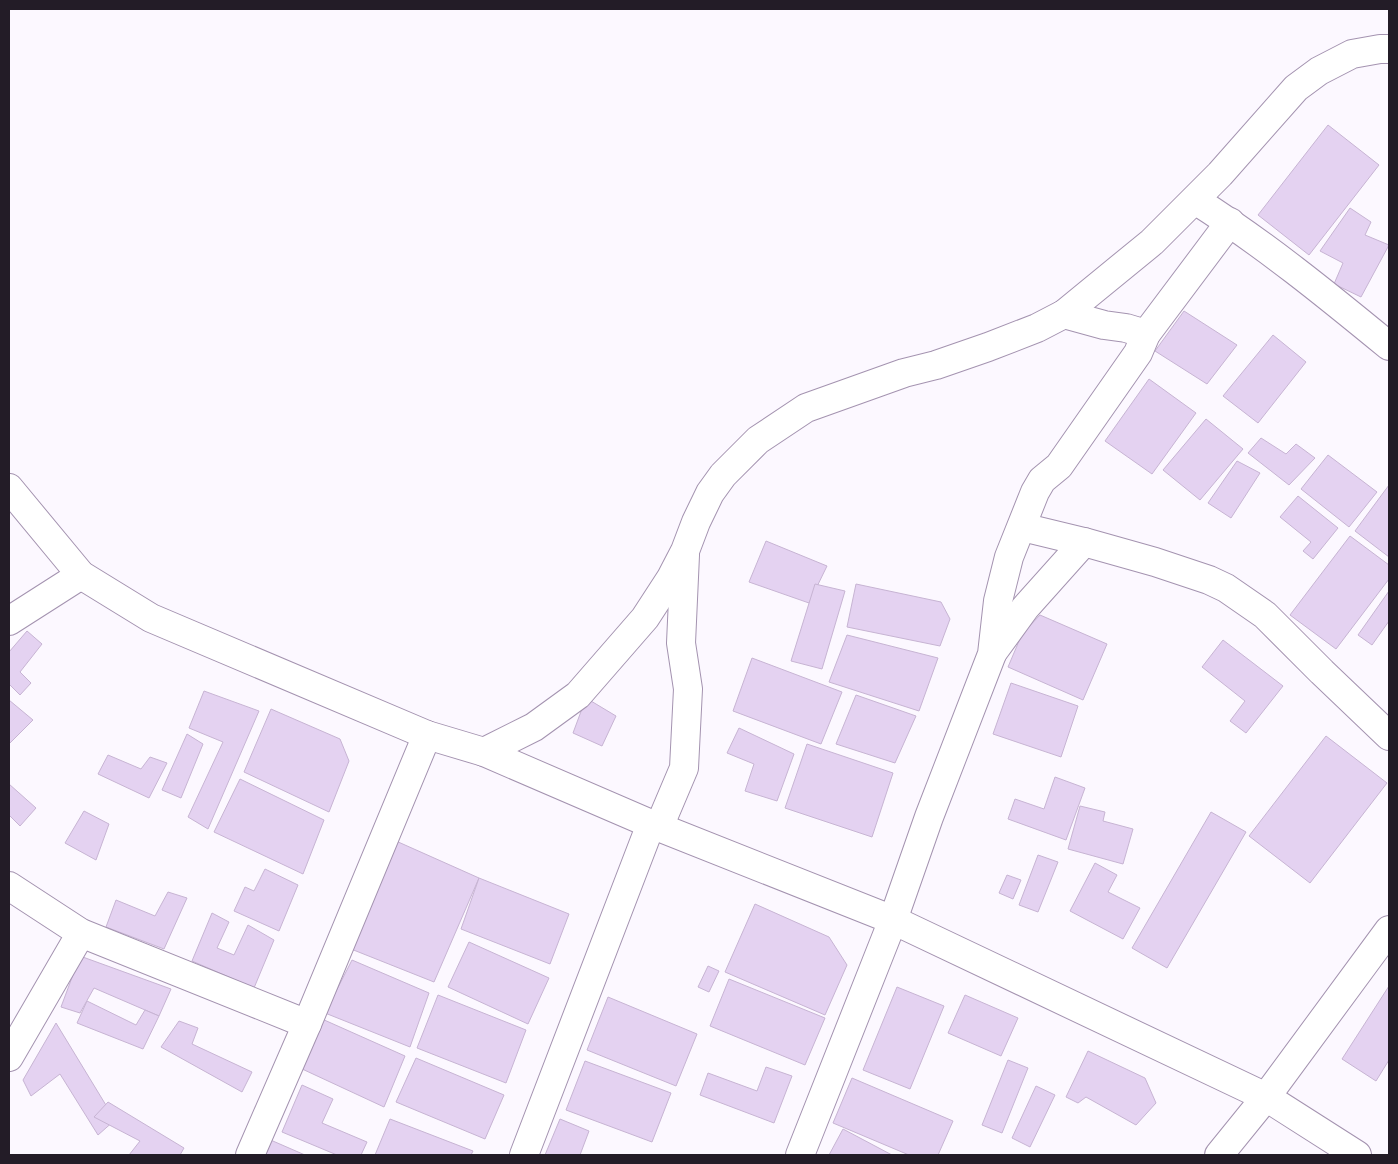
<svg xmlns="http://www.w3.org/2000/svg" width="1398" height="1164" viewBox="0 0 1398 1164" font-family="Arial,sans-serif">
	<style>
		.building { fill: #e4d2f1; stroke: #c7b4d3 }
		.lines { fill: none; stroke-linecap: round; stroke-linejoin: round }
		.minor-casing { stroke: #a493b0; stroke-width: 30 }
		.minor { stroke: #fff; stroke-width: 28 }
	</style>
	<rect width="100%" height="100%" fill="#fcf8ff"/>
	<g class="building">
		<polygon points="1328,125 1379,165 1309,255 1258,215"/>
		<polygon points="1350,208 1371,222 1365,235 1389,245 1361,297 1334,284 1343,263 1320,251"/>
		<polygon points="1184,311 1237,345 1207,384 1155,351"/>
		<polygon points="1273,335 1306,362 1258,423 1223,396"/>
		<polygon points="1149,379 1196,413 1152,474 1105,441"/>
		<polygon points="1206,419 1243,449 1200,500 1163,470"/>
		<polygon points="1261,438 1286,454 1296,444 1315,458 1289,485 1248,453"/>
		<polygon points="1328,455 1377,492 1349,527 1301,489"/>
		<polygon points="1237,461 1260,473 1231,518 1208,503"/>
		<polygon points="1389,485 1389,557 1355,531"/>
		<polygon points="1298,496 1338,528 1313,559 1303,551 1311,542 1280,517"/>
		<polygon points="1350,536 1389,565 1389,579 1336,649 1290,615"/>
		<polygon points="766,541 827,566 809,603 749,582"/>
		<polygon points="815,584 845,591 822,669 791,661"/>
		<polygon points="856,584 941,602 950,619 940,646 847,627"/>
		<polygon points="1389,591 1389,621 1372,645 1358,635"/>
		<polygon points="1040,615 1107,644 1083,700 1008,667 1022,634"/>
		<polygon points="27,631 42,644 20,672 31,683 20,695 9,684 9,652"/>
		<polygon points="847,635 938,658 919,711 829,682"/>
		<polygon points="1223,640 1283,686 1246,733 1230,721 1245,701 1202,667"/>
		<polygon points="752,658 842,692 821,744 733,711"/>
		<polygon points="1011,683 1078,706 1061,757 993,734"/>
		<polygon points="204,691 259,711 208,829 188,817 223,742 189,728"/>
		<polygon points="856,695 916,716 895,763 836,744"/>
		<polygon points="586,698 616,716 602,746 573,733"/>
		<polygon points="9,700 33,720 9,744"/>
		<polygon points="271,709 340,739 349,761 329,812 244,772"/>
		<polygon points="739,728 794,754 777,801 745,791 754,764 727,753"/>
		<polygon points="187,734 203,744 181,798 162,790"/>
		<polygon points="1326,736 1387,783 1310,883 1249,836"/>
		<polygon points="807,744 893,773 872,837 785,808"/>
		<polygon points="108,755 141,769 150,757 167,763 149,798 98,774"/>
		<polygon points="1055,777 1085,788 1066,840 1008,819 1015,799 1044,809"/>
		<polygon points="240,779 324,820 303,874 214,832"/>
		<polygon points="9,784 36,808 20,826 9,815"/>
		<polygon points="1080,806 1105,812 1103,821 1133,829 1123,864 1068,849"/>
		<polygon points="84,811 109,824 96,860 65,843"/>
		<polygon points="1211,812 1246,832 1167,968 1132,948"/>
		<polygon points="396,841 479,878 434,982 351,949"/>
		<polygon points="1038,855 1058,862 1038,912 1019,905"/>
		<polygon points="1095,863 1117,875 1108,892 1140,908 1123,939 1070,911"/>
		<polygon points="265,869 298,885 279,931 234,911 245,887 254,891"/>
		<polygon points="1007,875 1021,880 1013,899 999,893"/>
		<polygon points="479,878 569,914 550,964 461,929"/>
		<polygon points="168,892 187,898 164,949 106,927 116,900 155,916"/>
		<polygon points="755,904 829,937 847,965 825,1015 725,972"/>
		<polygon points="212,913 229,922 217,948 234,955 248,925 274,940 254,988 192,961"/>
		<polygon points="469,942 549,978 528,1024 448,987"/>
		<polygon points="80,956 171,989 159,1016 94,988 80,1013 61,1007"/>
		<polygon points="352,960 429,993 410,1047 325,1013"/>
		<polygon points="708,966 719,971 709,992 698,987"/>
		<polygon points="729,979 825,1018 805,1065 710,1026"/>
		<polygon points="1389,986 1389,1060 1376,1081 1342,1059"/>
		<polygon points="897,987 944,1006 910,1089 863,1070"/>
		<polygon points="438,995 526,1030 506,1083 417,1048"/>
		<polygon points="965,995 1018,1018 1001,1056 948,1033"/>
		<polygon points="608,997 697,1034 676,1086 587,1050"/>
		<polygon points="87,1001 136,1025 145,1010 159,1016 143,1049 77,1023"/>
		<polygon points="322,1019 405,1056 384,1107 300,1068"/>
		<polygon points="179,1021 198,1028 192,1044 252,1072 242,1092 161,1047"/>
		<polygon points="56,1023 115,1120 98,1135 60,1074 31,1096 23,1080"/>
		<polygon points="1088,1051 1145,1078 1156,1103 1136,1125 1086,1097 1078,1103 1066,1097"/>
		<polygon points="416,1058 504,1095 485,1139 396,1102"/>
		<polygon points="1008,1060 1028,1068 1002,1133 982,1125"/>
		<polygon points="585,1061 671,1093 652,1142 566,1110"/>
		<polygon points="766,1067 792,1076 774,1123 700,1095 708,1073 757,1091"/>
		<polygon points="852,1078 953,1121 938,1155 909,1155 833,1123"/>
		<polygon points="302,1085 333,1099 322,1123 367,1142 361,1155 337,1155 282,1132"/>
		<polygon points="1036,1086 1055,1095 1030,1147 1012,1138"/>
		<polygon points="108,1102 184,1148 180,1155 129,1155 140,1141 94,1117"/>
		<polygon points="390,1119 473,1151 471,1155 375,1155"/>
		<polygon points="560,1119 589,1131 580,1155 545,1155"/>
		<polygon points="843,1129 892,1155 829,1155"/>
		<polygon points="266,1138 305,1155 258,1155"/>
	</g>
	<g class="lines">
		<defs>
			<g id="minor">
				<path d="M1195 200C1263 243 1327 295 1389 346"/>
				<polyline points="1064,314 1104,325 1126,328 1146,334"/>
				<polyline points="9,488 81,575 151,618 427,735 484,752 651,824 893,920 1266,1097 1357,1155"/>
				<polyline points="1022,527 1084,542 1155,562 1209,580 1226,588 1265,615 1322,672 1389,736"/>
				<polyline points="9,621 81,575"/>
				<polyline points="993,652 1025,608 1084,542"/>
				<polyline points="484,752 534,727 578,695 645,618 671,578 685,551 696,522 710,493 723,475 758,440 806,408 904,373 936,365 988,347 1037,328 1064,314 1152,242 1220,174 1296,88 1319,71 1352,54 1380,49 1389,49"/>
				<polyline points="659,827 684,768 688,689 681,643 685,555"/>
				<polyline points="9,886 81,933 307,1024"/>
				<polyline points="9,1057 81,933"/>
				<polyline points="250,1155 307,1024 427,735"/>
				<polyline points="524,1155 651,824"/>
				<polyline points="800,1155 893,920 929,817 992,654 998,601 1009,557 1035,492 1042,480 1059,466 1138,353 1146,334 1230,222"/>
				<polyline points="1219,1155 1266,1097 1389,930"/>
			</g>
		</defs>
		<use href="#minor" class="minor-casing"/>
		<use href="#minor" class="minor"/>
	</g>
	<rect width="1398" height="1164" fill="none" stroke="#231c27" stroke-width="20"/>
</svg>
